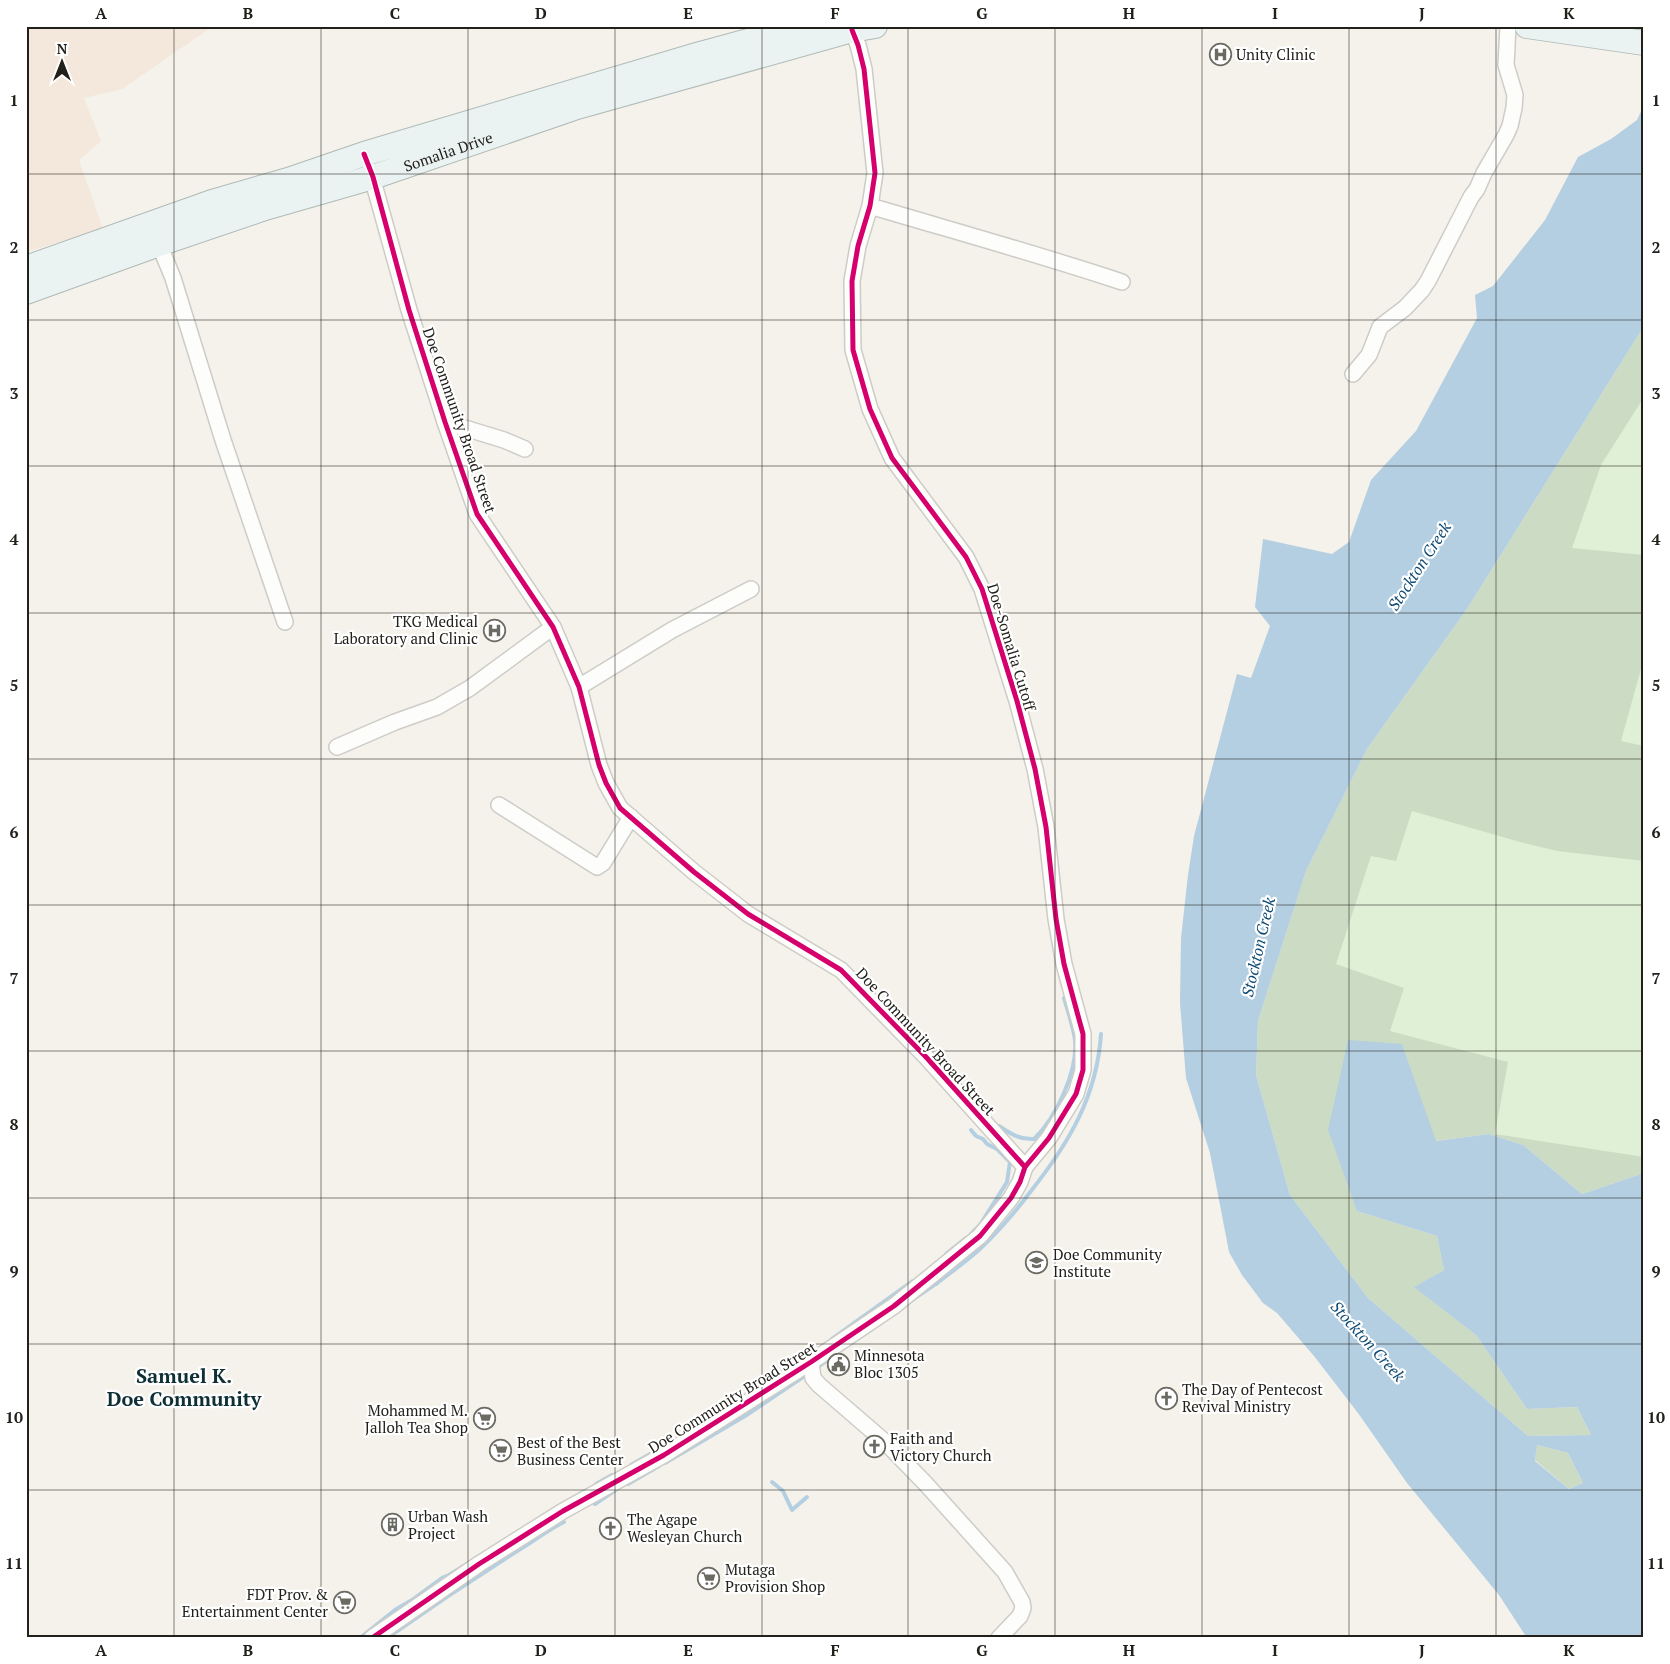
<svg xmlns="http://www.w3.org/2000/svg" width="1670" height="1664" viewBox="0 0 1670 1664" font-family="'PT Serif',serif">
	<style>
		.industrial { fill: #f4e7dc }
		.green { fill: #e0f0d7 }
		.forest { fill: #ccdcc4 }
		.water { fill: #b4cee2; fill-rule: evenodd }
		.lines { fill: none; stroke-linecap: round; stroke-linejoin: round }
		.stream { stroke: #b4cee2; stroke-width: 4 }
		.street-casing { stroke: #cdccc6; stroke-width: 18 }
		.primary-casing { stroke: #afbab7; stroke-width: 26 }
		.street { stroke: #fdfdfc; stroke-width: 15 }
		.primary { stroke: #ebf2f2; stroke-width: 24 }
		.cycleway-casing { stroke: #fff; stroke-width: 8 }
		.cycleway { stroke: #d6006c; stroke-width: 5 }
		.grid { fill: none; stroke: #21201b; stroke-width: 1; stroke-opacity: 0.55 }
		.labels { text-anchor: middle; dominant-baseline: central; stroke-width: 4.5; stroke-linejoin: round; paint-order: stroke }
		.poi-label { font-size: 15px; fill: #21201b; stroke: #fff; text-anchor: start }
		.street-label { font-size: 15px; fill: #21201b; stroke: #fff }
		.water-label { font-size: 16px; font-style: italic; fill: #0e4b75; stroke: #fff }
		.district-label { font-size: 20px; font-weight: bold; fill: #0d2f35; stroke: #fff }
		.neatline { fill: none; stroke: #21201b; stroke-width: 2 }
		.grid-label { font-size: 16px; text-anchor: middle; font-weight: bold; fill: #21201b }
	</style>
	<rect width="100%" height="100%" fill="#f4f2ea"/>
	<polygon class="industrial" points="26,26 213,26 122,89 84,98 101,141 79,160 103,229 26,252"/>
	<polygon class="green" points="1644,326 1644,1173 1489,1134 1258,1021"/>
	<g class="forest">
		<polygon points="1644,326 1644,397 1601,465 1572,548 1644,555 1644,658 1621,741 1644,746 1644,861 1557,851 1520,842 1412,811 1396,861 1371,856 1336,964 1404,988 1390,1031 1508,1062 1495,1134 1644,1157 1644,1173 1582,1194 1523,1145 1489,1134 1435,1141 1402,1044 1357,1211 1437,1236 1444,1270 1415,1287 1476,1335 1527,1409 1577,1407 1591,1435 1528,1436 1368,1298 1290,1195 1256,1075 1258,1021 1306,871 1367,749 1467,609"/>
		<polygon points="1537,1445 1568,1453 1583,1483 1569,1489 1535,1460"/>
	</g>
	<path class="water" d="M1644 105V326L1467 609 1367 749 1306 871 1258 1021 1256 1075 1290 1195 1368 1298 1528 1436 1591 1435 1577 1407 1527 1409 1476 1335 1414 1287 1444 1270 1437 1236 1357 1211 1328 1130 1348 1040 1402 1044 1436 1141 1489 1134 1523 1145 1582 1194 1644 1173V1638H1527L1499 1595 1407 1483 1358 1413 1314 1356 1277 1313 1263 1303 1242 1275 1229 1252 1210 1153 1186 1078 1180 1003 1181 938 1188 875 1194 836 1237 674 1251 678 1270 626 1255 607 1263 539 1332 554 1349 542 1371 480 1416 431 1477 318 1475 295 1493 286 1545 220 1578 157 1611 139 1637 120ZM1537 1445 1568 1453 1583 1483 1569 1489 1535 1461Z"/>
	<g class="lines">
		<g class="stream">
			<path d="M999 1126C1011 1134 1020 1140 1034 1139 1056 1118 1078 1071 1075 1040 1073 1026 1068 1012 1064 998"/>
			<polyline points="971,1130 976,1136 983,1139 987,1144 997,1149 1010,1162 1007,1182 980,1225 971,1234"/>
			<polyline points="946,1254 966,1238"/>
			<path d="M936 1284C951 1272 967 1261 981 1248 999 1231 1016 1211 1031 1191 1069 1143 1097 1096 1101 1034"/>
			<polyline points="912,1300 937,1283"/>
			<polyline points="832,1339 913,1281"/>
			<polyline points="816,1368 829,1359"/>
			<polyline points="665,1463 745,1416 809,1373"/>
			<polyline points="631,1465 664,1446"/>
			<polyline points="772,1482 783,1491 792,1510 807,1497"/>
			<polyline points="596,1484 612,1475"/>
			<polyline points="628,1484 659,1466"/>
			<polyline points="595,1504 617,1489"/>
			<polyline points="360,1638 395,1610 412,1600 442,1578 449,1575 467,1564"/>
			<path d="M387 1638C431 1607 476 1577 522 1548 536 1540 549 1529 564 1522"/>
		</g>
		<defs>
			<g id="street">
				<polyline points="852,30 858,45 864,69 875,173 870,206 858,246 852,281 853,350 870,409 892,458 966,557 982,589 1017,701 1035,769 1046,827 1056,919 1064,964 1083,1034 1083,1070 1076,1094 1049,1138 1025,1167"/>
				<polyline points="370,170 409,310 445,422 477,514 553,627 579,687 599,765 606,783 620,808 694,872 748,914 841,970 926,1057 1025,1167 1020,1182 1011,1198 980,1236 894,1306 811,1362 664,1455 563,1511 479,1564 372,1638"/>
				<path d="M870 206C954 231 1038 254 1122 282"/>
				<polyline points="159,244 173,278 223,440 285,622"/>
				<polyline points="1353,374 1369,355 1380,327 1405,308 1422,290 1428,281 1471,197 1477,189 1484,173 1506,135 1510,126 1514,108 1515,95 1506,65 1508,26"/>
				<polyline points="445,422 504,440 525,449"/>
				<polyline points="579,687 672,630 751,589"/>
				<polyline points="337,747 395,722 437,707 470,688 553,627"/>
				<polyline points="499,805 597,867 603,863 631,817"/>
				<polyline points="811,1362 813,1378 819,1385 884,1441 925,1483 1005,1572 1022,1602 1023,1608 1020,1616 999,1638"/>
			</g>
			<g id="primary">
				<polyline points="1527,26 1644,43"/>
				<polyline points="26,268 212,202 288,180 364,154 700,54 803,26"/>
				<path id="s1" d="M26 292 159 244 265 208 373 177 577 107 852 30 875 26"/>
			</g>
		</defs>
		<use href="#street" class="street-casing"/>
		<use href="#primary" class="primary-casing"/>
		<use href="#street" class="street"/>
		<use href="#primary" class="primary"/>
		<defs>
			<g id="cycleway">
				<polyline points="852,30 858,45 864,69 875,173 870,206 858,246 852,281 853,350 870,409 892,458 966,557 982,589 1017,701 1035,769 1046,827 1056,919 1064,964 1083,1034 1083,1070 1076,1094 1049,1138 1025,1167"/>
				<polyline points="364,154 373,177 409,310 445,422 477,514 553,627 579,687 599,765 606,783 620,808 694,872 748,914 841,970 926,1057 1025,1167 1020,1182 1011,1198 980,1236 894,1306 811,1362 664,1455 563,1511 479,1564 372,1638"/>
			</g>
		</defs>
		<use href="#cycleway" class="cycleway-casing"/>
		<use href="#cycleway" class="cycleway"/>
	</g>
	<path class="grid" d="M174 26V1638M321 26V1638M468 26V1638M615 26V1638M762 26V1638M908 26V1638M1055 26V1638M1202 26V1638M1349 26V1638M1496 26V1638M26 174H1644M26 320H1644M26 466H1644M26 613H1644M26 759H1644M26 905H1644M26 1051H1644M26 1198H1644M26 1344H1644M26 1490H1644"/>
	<defs>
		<symbol id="hospital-ring" viewBox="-11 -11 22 22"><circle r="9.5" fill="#fff" stroke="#6b6a63" stroke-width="1.5"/><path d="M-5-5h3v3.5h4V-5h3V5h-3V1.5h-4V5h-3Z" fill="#6b6a63"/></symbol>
		<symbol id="university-ring" viewBox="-11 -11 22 22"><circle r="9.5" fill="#fff" stroke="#6b6a63" stroke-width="1.5"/><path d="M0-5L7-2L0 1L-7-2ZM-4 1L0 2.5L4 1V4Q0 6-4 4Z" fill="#6b6a63"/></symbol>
		<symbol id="civic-ring" viewBox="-11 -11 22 22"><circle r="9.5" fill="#fff" stroke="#6b6a63" stroke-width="1.5"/><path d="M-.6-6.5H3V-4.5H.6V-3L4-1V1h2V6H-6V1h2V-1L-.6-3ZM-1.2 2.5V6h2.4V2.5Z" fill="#6b6a63"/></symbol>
		<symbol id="church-ring" viewBox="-11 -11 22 22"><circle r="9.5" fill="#fff" stroke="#6b6a63" stroke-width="1.5"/><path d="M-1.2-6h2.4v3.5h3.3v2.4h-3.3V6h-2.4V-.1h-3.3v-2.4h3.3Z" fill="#6b6a63"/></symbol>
		<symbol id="supermarket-ring" viewBox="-11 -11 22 22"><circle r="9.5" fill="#fff" stroke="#6b6a63" stroke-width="1.5"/><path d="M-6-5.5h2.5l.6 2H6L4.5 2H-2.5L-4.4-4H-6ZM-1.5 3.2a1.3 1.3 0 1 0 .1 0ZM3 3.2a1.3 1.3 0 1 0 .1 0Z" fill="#6b6a63"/></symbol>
		<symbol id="building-ring" viewBox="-11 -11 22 22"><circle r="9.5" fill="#fff" stroke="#6b6a63" stroke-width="1.5"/><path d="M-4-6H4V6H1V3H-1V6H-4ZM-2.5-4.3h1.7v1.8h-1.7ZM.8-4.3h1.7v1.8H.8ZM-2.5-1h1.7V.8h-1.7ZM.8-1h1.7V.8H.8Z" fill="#6b6a63"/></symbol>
	</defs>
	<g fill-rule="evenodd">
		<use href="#hospital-ring" x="1208" y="42" width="25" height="25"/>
		<use href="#hospital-ring" x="482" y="618" width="25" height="25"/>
		<use href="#university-ring" x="1024" y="1250" width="25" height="25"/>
		<use href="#civic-ring" x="826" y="1352" width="25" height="25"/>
		<use href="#church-ring" x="1154" y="1386" width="25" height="25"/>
		<use href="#supermarket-ring" x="472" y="1406" width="25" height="25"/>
		<use href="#church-ring" x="862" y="1434" width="25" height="25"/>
		<use href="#supermarket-ring" x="488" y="1438" width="25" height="25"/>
		<use href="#building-ring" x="380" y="1512" width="25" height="25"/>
		<use href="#church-ring" x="598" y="1516" width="25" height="25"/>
		<use href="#supermarket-ring" x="696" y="1566" width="25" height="25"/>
		<use href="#supermarket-ring" x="332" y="1590" width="25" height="25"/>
	</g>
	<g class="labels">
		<g class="poi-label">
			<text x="1236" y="54">Unity Clinic</text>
			<text x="478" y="621" text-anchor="end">TKG Medical<tspan x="478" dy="17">Laboratory and Clinic</tspan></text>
			<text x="1053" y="1254">Doe Community<tspan x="1053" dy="17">Institute</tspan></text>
			<text x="854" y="1355">Minnesota<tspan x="854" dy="17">Bloc 1305</tspan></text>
			<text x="1182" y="1389">The Day of Pentecost<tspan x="1182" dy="17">Revival Ministry</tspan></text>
			<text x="468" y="1410" text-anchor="end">Mohammed M.<tspan x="468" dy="17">Jalloh Tea Shop</tspan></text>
			<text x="890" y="1438">Faith and<tspan x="890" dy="17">Victory Church</tspan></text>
			<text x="517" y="1442">Best of the Best<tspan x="517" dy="17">Business Center</tspan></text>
			<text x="408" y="1516">Urban Wash<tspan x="408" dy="17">Project</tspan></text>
			<text x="627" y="1519">The Agape<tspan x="627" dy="17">Wesleyan Church</tspan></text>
			<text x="725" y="1569">Mutaga<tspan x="725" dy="17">Provision Shop</tspan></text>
			<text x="328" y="1594" text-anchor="end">FDT Prov. &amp;<tspan x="328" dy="17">Entertainment Center</tspan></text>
		</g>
		<g class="street-label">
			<text stroke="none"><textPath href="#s1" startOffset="445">Somalia Drive</textPath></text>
			<text transform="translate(460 420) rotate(71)">Doe Community Broad Street</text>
			<text transform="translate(1012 647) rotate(73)">Doe-Somalia Cutoff</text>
			<text transform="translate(926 1041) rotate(47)">Doe Community Broad Street</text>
			<text transform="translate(732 1397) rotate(-32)">Doe Community Broad Street</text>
		</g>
		<g class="water-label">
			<text transform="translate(1419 566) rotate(-57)">Stockton Creek</text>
			<text transform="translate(1258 947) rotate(-77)">Stockton Creek</text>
			<text transform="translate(1368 1341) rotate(48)">Stockton Creek</text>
		</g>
		<g class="district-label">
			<text x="184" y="1375">Samuel K.<tspan x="184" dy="23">Doe Community</tspan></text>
		</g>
	</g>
	<rect width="1670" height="1664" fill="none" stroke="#ffffff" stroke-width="55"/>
	<g transform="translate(62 62)" stroke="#ffffff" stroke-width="4" paint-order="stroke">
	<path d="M0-4L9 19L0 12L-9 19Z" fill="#21201b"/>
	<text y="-8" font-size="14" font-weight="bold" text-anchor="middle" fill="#21201b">N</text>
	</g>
	<rect x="28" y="28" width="1614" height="1608" class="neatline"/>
	<g class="grid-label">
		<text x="101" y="19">A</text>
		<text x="248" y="19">B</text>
		<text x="395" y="19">C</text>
		<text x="541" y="19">D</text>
		<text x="688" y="19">E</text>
		<text x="835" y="19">F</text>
		<text x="982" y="19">G</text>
		<text x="1129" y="19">H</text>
		<text x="1275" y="19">I</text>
		<text x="1422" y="19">J</text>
		<text x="1569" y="19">K</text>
		<text x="14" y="106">1</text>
		<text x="1656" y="106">1</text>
		<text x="14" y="253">2</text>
		<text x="1656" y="253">2</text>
		<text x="14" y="399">3</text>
		<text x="1656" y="399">3</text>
		<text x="14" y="545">4</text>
		<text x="1656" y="545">4</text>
		<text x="14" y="691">5</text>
		<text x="1656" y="691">5</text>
		<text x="14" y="838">6</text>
		<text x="1656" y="838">6</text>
		<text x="14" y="984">7</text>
		<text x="1656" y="984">7</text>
		<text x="14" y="1130">8</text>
		<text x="1656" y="1130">8</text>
		<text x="14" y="1277">9</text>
		<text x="1656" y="1277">9</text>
		<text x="14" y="1423">10</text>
		<text x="1656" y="1423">10</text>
		<text x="14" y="1569">11</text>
		<text x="1656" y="1569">11</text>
		<text x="101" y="1656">A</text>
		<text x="248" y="1656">B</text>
		<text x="395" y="1656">C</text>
		<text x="541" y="1656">D</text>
		<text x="688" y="1656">E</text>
		<text x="835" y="1656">F</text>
		<text x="982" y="1656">G</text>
		<text x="1129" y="1656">H</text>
		<text x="1275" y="1656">I</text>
		<text x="1422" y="1656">J</text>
		<text x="1569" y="1656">K</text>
	</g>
</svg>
